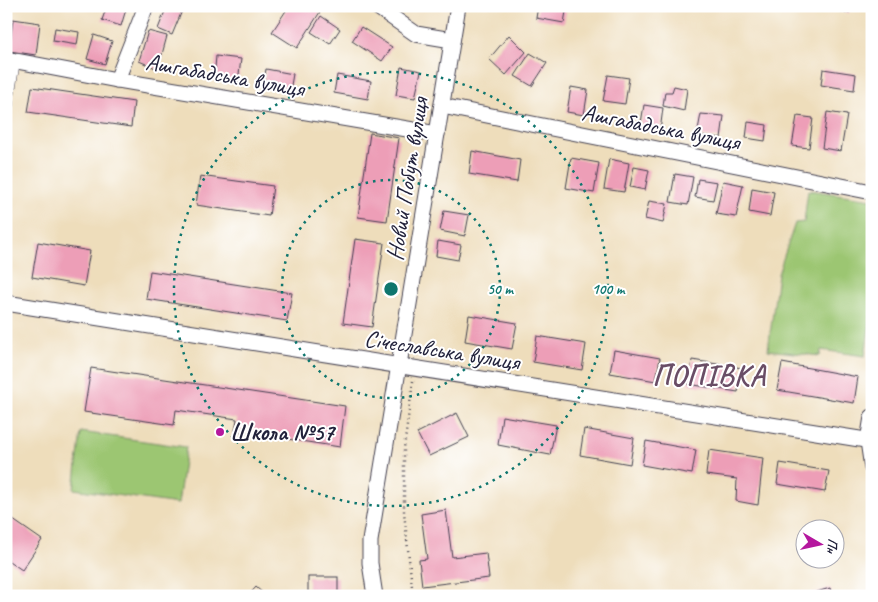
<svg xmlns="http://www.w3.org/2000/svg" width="878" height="602" viewBox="0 0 878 602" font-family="Caveat,sans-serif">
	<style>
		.park { fill: #9cc672; stroke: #5f7456 }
		.building { fill: #ed9eb7 }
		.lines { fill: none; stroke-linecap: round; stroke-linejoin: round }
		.lane-casing { stroke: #413e4e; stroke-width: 9 }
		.street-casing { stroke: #413e4e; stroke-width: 17 }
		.path { stroke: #413e4e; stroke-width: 2.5; stroke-dasharray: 1 4; stroke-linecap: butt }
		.lane { stroke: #fff; stroke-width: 8 }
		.street { stroke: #fff; stroke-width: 15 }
		.ring { fill: none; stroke: #0f766e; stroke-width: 2.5; stroke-dasharray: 2.5 5 }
		.poi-dot { fill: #b5179e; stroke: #fff; stroke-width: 2 }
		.labels { text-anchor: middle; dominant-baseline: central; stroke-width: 4; stroke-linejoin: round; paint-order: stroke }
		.street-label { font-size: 24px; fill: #22223b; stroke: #fff }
		.poi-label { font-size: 24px; font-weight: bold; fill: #22223b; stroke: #fff; text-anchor: start }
		.district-label { font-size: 29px; font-weight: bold; letter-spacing: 1px; fill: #694d66; stroke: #fff }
		.centre { fill: #0f766e; stroke: #fff; stroke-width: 2.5 }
		.ring-label { font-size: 15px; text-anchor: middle; font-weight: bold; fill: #0f766e; stroke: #fff; stroke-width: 4; stroke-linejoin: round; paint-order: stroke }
	</style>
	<rect width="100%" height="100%" fill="#fff"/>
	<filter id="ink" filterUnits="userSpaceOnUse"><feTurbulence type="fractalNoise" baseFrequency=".02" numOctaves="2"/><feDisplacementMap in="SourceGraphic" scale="10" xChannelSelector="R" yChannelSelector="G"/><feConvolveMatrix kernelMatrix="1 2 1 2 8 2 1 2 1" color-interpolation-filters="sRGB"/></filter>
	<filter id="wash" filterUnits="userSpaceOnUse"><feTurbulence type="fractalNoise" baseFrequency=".0096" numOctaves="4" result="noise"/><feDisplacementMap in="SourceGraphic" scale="20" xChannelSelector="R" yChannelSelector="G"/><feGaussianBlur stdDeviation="1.12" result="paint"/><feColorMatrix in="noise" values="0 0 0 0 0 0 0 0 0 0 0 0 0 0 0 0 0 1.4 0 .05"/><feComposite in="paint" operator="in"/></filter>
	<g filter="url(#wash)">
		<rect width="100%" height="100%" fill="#edb"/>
		<g class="park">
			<polygon points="808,190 872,199 872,310 865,356 821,350 820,356 768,350 778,274 795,223 804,222"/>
			<polygon points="81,432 186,447 178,504 74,489"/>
			<polygon points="528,591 530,596 420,596"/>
		</g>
		<g id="blocks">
			<g class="building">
				<polygon points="107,6 127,6 121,26 102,20"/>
				<polygon points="167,6 184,6 172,35 158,29"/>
				<polygon points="289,6 311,6 320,12 297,48 272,32"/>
				<polygon points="538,6 567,6 564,23 536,18"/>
				<polygon points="832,6 850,6 849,13 832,10"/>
				<polygon points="321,16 340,29 330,44 311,32"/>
				<polygon points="13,19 40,23 36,55 9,51"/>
				<polygon points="361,27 392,47 382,61 352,41"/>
				<polygon points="55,28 79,32 77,45 53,41"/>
				<polygon points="148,31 167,36 158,69 139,61"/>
				<polygon points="94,35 112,41 105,64 87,59"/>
				<polygon points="509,35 526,52 506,75 489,59"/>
				<polygon points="530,53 547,63 532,86 515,76"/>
				<polygon points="216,56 241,59 238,82 214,80"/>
				<polygon points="401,67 421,71 415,98 396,95"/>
				<polygon points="266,69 293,74 290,91 263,87"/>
				<polygon points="823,69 856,74 854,90 821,85"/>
				<polygon points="337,75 371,81 368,99 334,93"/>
				<polygon points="608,75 629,78 625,104 603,101"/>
				<polygon points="674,86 687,89 684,111 663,106 665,92 672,92"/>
				<polygon points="32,87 134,102 131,127 28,112"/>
				<polygon points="571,87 588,90 584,115 567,112"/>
				<polygon points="644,105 663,108 660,131 640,129"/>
				<polygon points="827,112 847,115 841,151 822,148"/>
				<polygon points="701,114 724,116 721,138 697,135"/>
				<polygon points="797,116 813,118 809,148 792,146"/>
				<polygon points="748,122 767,125 765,141 746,138"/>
				<polygon points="370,133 399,138 387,221 358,217"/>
				<polygon points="472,151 520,160 517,182 469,174"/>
				<polygon points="571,158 599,163 594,193 566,188"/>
				<polygon points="609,159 629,163 624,192 604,189"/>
				<polygon points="634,167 649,170 645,190 630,187"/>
				<polygon points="675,174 693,177 688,205 670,202"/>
				<polygon points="200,176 273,186 269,216 196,205"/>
				<polygon points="698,179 717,182 713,200 695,197"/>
				<polygon points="723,181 743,185 736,217 716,214"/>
				<polygon points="752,188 774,192 770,216 749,212"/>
				<polygon points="649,201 667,204 663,223 645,219"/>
				<polygon points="444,211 469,215 465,236 440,231"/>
				<polygon points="355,239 384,243 372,327 343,323"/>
				<polygon points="438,241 461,245 458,260 436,256"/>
				<polygon points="38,242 90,251 84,286 32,277"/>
				<polygon points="150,271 292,293 287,321 146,299"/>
				<polygon points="469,315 517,323 512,349 465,341"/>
				<polygon points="537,336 586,344 582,370 533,362"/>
				<polygon points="614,350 660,358 656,381 610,373"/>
				<polygon points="692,360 742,368 738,392 688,384"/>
				<polygon points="782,363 858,377 854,403 777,390"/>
				<polygon points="91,368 345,406 340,447 235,431 237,419 176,410 174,425 84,412"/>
				<polygon points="457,413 469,437 429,456 417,433"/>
				<polygon points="502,416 556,425 550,455 498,445"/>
				<polygon points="584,429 634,438 630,464 580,455"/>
				<polygon points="646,441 696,450 692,474 642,465"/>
				<polygon points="709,450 763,458 758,505 736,501 737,479 706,475"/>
				<polygon points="780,463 829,471 825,492 777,484"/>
				<polygon points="446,510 452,557 486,553 489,578 422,586 419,560 427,559 421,514"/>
				<polygon points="6,515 42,540 22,570 6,559"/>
				<rect x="308" y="577" width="30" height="19"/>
				<polygon points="256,587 266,596 248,596"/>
				<polygon points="830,588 832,596 807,596 807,595"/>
			</g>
		</g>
	</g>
	<g filter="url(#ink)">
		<use href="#blocks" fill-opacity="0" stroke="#413e4e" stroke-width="1"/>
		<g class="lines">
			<defs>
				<polyline id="lane" points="6,123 16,61"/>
				<g id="street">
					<polyline points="376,6 416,34 452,40"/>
					<polyline points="6,59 117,80 437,134"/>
					<polyline points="117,80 146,6"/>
					<polyline points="442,106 872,192"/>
					<polyline points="6,303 872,441"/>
					<polyline points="872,417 868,441 872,468"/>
					<polyline points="375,596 370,563 370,541 458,6"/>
				</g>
			</defs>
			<use href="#lane" class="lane-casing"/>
			<use href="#street" class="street-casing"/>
			<polyline class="path" points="413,381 404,448 404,512 413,596"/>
			<use href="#lane" class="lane"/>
			<use href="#street" class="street"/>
		</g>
	</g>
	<g class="ring">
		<circle cx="391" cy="289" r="109"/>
		<circle cx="391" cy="289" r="217"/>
	</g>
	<circle class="poi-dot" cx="220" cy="432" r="5"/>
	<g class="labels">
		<g class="street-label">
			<text transform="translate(225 75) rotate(10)">Ашгабадська вулиця</text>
			<text transform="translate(661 127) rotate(11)">Ашгабадська вулиця</text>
			<text transform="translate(407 179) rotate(-81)">Новий Побут вулиця</text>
			<text transform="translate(442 350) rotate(9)">Січеславська вулиця</text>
		</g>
		<g class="poi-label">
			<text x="230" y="432">Школа №57</text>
		</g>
		<g class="district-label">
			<text x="709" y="375">ПОПІВКА</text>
		</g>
	</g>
	<circle cx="391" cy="289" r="8" class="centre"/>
	<g class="ring-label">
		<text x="500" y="294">50 m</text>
		<text x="608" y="294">100 m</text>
	</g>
	<rect width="878" height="602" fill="none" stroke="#fff" stroke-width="25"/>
	<g transform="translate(820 544) rotate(99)"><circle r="24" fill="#ffffff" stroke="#a7a7b1"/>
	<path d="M0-4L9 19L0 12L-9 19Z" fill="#b5179e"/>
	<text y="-8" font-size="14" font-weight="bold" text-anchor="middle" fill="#22223b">Пн</text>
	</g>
</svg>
